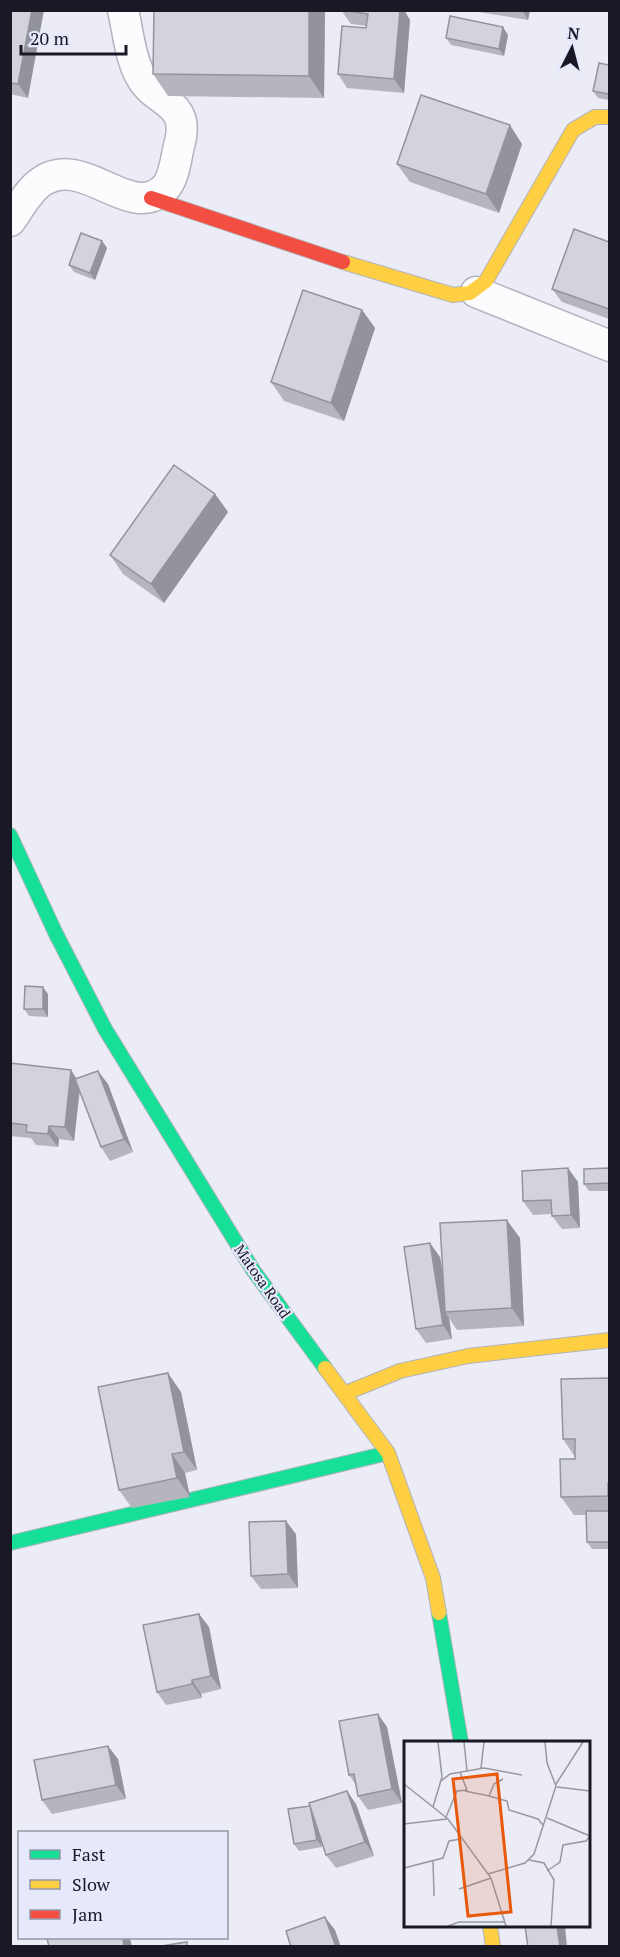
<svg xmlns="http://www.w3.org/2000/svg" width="620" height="1957" viewBox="0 0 620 1957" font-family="'PT Serif',serif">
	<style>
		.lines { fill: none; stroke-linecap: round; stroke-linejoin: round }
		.street-casing { stroke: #b2b3bd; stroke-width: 33 }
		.fast-casing { stroke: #b2b3bd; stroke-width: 16 }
		.slow-casing { stroke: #b2b3bd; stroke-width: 16 }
		.jam-casing { stroke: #b2b3bd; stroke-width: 16 }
		.street { stroke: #fcfcfe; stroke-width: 30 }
		.fast { stroke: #16e098; stroke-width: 14 }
		.slow { stroke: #ffcf43; stroke-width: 14 }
		.jam { stroke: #f24e42; stroke-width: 14 }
		.wall { fill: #b5b5be }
		.shaded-wall { fill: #93949b }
		.building { fill: #d2d3dd; stroke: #93949b; stroke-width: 1.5 }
		.labels { text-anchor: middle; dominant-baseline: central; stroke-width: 4.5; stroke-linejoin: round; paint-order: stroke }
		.street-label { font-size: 15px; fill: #181924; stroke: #e6e9fb }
		.inset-road { fill: none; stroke: #9798a2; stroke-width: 1.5 }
		.view { fill: #e8590c; fill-opacity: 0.15; stroke: #e8590c; stroke-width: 3 }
		.inset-edge { fill: none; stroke: #181924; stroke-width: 3 }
	</style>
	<rect width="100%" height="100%" fill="#ebecf6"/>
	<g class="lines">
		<defs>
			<g id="street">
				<path d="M10 221C19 209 28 191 41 182 83 152 130 222 164 189 175 179 176 155 180 142 190 101 155 103 141 77 130 58 128 31 123 10"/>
				<polyline points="476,292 610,346"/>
			</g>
			<g id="fast">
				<polyline points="10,835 56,934 105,1029 253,1270 325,1368"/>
				<polyline points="10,1543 388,1453"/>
				<polyline points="439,1613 461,1742"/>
			</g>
			<g id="slow">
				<polyline points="343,262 453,295 470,293 486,281 573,130 595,117 610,117"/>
				<polyline points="325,1368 388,1453 433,1578 439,1613"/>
				<polyline points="346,1393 400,1371 468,1356 610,1340"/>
				<polyline points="490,1926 493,1946"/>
			</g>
			<polyline id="jam" points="151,198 343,262"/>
		</defs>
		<use href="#street" class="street-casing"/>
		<use href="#fast" class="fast-casing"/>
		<use href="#slow" class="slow-casing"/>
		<use href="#jam" class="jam-casing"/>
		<use href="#street" class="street"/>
		<use href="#fast" class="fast"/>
		<use href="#slow" class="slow"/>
		<use href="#jam" class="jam"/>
	</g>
	<g class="wall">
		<polygon points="10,10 28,98 10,94"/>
		<polygon points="154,10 325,10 324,98 168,96 153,74"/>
		<polygon points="341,10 404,10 410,20 404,93 347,88 338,74 366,28 367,26 351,24"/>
		<polygon points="466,10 530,10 528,20"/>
		<polygon points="508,35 504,56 451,45 446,38"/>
		<polygon points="609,65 609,100 598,98 593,91"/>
		<polygon points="522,144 499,213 410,182 397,164"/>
		<polygon points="102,241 107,248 95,280 74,272 69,265"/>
		<polygon points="609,242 609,319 562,302 552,289"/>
		<polygon points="362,310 375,328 344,421 284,401 271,382"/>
		<polygon points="215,494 228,512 164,603 123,574 110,555"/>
		<polygon points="48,994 48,1017 29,1016 24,1009"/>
		<polygon points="10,1063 77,1078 108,1084 133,1152 110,1161 101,1147 80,1091 74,1141 59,1139 58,1147 36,1145 31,1138 10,1136"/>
		<polygon points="609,1168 609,1191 589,1191 584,1184"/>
		<polygon points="578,1182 580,1228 562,1229 552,1216 552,1214 533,1215 523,1201"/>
		<polygon points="520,1238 524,1326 457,1330 449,1318 452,1339 426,1343 416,1329 440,1257 443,1274"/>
		<polygon points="609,1378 609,1549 592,1549 587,1542 586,1515 574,1515 561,1497 575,1457 563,1439"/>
		<polygon points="181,1392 197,1470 185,1473 190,1497 132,1508 119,1490"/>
		<polygon points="296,1534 298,1588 261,1589 251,1576"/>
		<polygon points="199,1614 209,1627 221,1689 201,1694 202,1698 166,1705 157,1692"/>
		<polygon points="387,1727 402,1803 368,1810 358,1796 356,1785 349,1775"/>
		<polygon points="118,1759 126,1799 52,1814 42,1800"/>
		<polygon points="356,1804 374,1856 336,1868 326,1855 319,1834 322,1847 299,1851 294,1844"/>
	</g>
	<g class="shaded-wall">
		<polygon points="32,10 44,10 28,98 18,84"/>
		<polygon points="309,10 325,10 324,98 309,76"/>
		<polygon points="400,10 404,10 410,20 404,93 394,79"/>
		<polygon points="522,10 530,10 528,20"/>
		<polygon points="503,27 508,35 504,56 499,49"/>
		<polygon points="510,125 522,144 499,213 486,194"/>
		<polygon points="102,241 107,248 95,280 90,273"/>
		<polygon points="362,310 375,328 344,421 331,403"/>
		<polygon points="215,494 228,512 164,603 151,584"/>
		<polygon points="43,987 48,994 48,1017 43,1009"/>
		<polygon points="71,1070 80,1084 74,1141 65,1127"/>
		<polygon points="98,1071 108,1084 133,1152 124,1139"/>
		<polygon points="49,1126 59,1139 58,1147 48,1134"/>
		<polygon points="568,1168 578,1182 580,1228 571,1215"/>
		<polygon points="507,1220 520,1238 524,1326 512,1308"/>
		<polygon points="430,1243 440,1257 448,1311 445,1312 449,1318 452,1339 443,1325"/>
		<polygon points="168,1373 181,1392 197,1470 184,1452"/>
		<polygon points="172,1454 185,1473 190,1497 177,1478"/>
		<polygon points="608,1483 609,1485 609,1498 608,1496"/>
		<polygon points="286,1521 296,1534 298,1588 288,1574"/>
		<polygon points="199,1614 209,1627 221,1689 211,1676"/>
		<polygon points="192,1680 201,1694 202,1698 192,1684"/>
		<polygon points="378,1714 387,1727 402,1803 392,1789"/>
		<polygon points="108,1746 118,1759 126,1799 116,1785"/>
		<polygon points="347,1791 356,1804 374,1856 365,1842"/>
		<polygon points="310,1806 315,1813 322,1847 317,1840"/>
		<polygon points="325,1917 335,1930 341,1947 336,1947"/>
		<polygon points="557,1926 565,1926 567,1947 560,1947"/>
		<polygon points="123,1938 130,1938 132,1947 124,1947"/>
	</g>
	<g class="building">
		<polygon points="10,10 32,10 18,84 10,83"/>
		<polygon points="154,10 309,10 309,76 153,74"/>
		<polygon points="341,10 400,10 394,79 338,74 342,26 366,28 368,14"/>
		<polygon points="450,16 503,27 499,49 446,38"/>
		<polygon points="599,63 609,65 609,94 593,91"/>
		<polygon points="421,95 510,125 486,194 397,164"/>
		<polygon points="574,229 609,242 609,309 552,289"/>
		<polygon points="81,233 102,241 90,273 69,265"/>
		<polygon points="303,290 362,310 331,403 271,382"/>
		<polygon points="174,465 215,494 151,584 110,555"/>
		<polygon points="25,986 43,987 43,1009 24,1009"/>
		<polygon points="10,1063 71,1070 65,1127 49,1126 48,1134 26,1132 27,1125 10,1123"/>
		<polygon points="98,1071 124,1139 101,1147 75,1079"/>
		<polygon points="568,1168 571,1215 552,1216 551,1200 523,1201 522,1171"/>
		<polygon points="609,1168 609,1183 584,1184 584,1169"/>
		<polygon points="507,1220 512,1308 445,1312 440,1223"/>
		<polygon points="430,1243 443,1325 416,1329 404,1247"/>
		<polygon points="168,1373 184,1452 172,1454 177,1478 119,1490 98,1387"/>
		<polygon points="609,1378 609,1483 608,1483 608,1496 561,1497 560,1459 575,1459 575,1439 563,1439 561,1379"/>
		<polygon points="586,1511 609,1511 609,1542 587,1542"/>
		<polygon points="286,1521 288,1574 251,1576 249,1522"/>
		<polygon points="199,1614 211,1676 192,1680 192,1684 157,1692 143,1625"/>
		<polygon points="378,1714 392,1789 358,1796 354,1774 349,1775 339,1721"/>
		<polygon points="108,1746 116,1785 42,1800 34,1760"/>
		<polygon points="347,1791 365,1842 326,1855 309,1803"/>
		<polygon points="310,1806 317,1840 294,1844 288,1809"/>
		<polygon points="325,1917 336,1947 291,1947 286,1931"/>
		<polygon points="525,1926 557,1926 560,1947 528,1947"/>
		<polygon points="47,1938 123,1938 124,1947 49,1947"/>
		<polygon points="187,1942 187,1947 162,1947 162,1946"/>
	</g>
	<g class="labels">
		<g class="street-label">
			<text transform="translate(263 1281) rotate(55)">Matosa Road</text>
		</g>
	</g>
	<g transform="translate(404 1741)">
		<rect width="186" height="186" fill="#ebecf6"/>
		<path class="inset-road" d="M60 1 63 30M77 27 80 1M37 40 46 33 80 27 118 34M0 43 44 78 87 137 102 185M152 43 179 1M153 46 186 50M61 50 85 55 90 43 99 38M85 55 103 60 105 69 134 78 139 84M29 66 38 36 34 1M42 76 53 50 63 49 56 31M143 77 186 95M0 83 43 78M29 119 30 155M125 119 140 122 150 139 147 185M0 127 39 117 45 100 57 98M143 130 156 121 159 104 182 100 186 95M84 133 121 122 130 113 152 45 143 22 141 1M55 148 87 137M44 185 55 181H101"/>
		<path class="view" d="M93 33 107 171 64 175 49 38Z"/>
		<rect width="186" height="186" class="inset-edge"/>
	</g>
	<rect width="620" height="1957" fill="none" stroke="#181924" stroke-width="24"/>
	<rect x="18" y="1831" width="210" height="108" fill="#e6e9fb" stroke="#9496a5" stroke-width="1.5"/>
	<rect x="30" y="1850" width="30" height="9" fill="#16e098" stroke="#9496a5" stroke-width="1.5"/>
	<text x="72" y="1861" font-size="18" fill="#181924">Fast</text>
	<rect x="30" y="1880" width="30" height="9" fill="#ffcf43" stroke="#9496a5" stroke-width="1.5"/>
	<text x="72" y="1891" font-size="18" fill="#181924">Slow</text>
	<rect x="30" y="1910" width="30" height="9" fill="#f24e42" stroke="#9496a5" stroke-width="1.5"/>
	<text x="72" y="1921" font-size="18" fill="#181924">Jam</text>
	<g transform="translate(572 48) rotate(6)" stroke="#e6e9fb" stroke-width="4.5" paint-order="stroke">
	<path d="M0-4.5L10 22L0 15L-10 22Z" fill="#181924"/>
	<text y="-9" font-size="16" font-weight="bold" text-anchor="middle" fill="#181924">N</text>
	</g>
	<path d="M21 45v9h105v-9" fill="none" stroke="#181924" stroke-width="3"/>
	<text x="30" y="45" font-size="18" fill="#181924" stroke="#e6e9fb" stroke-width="4.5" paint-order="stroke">20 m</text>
</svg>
